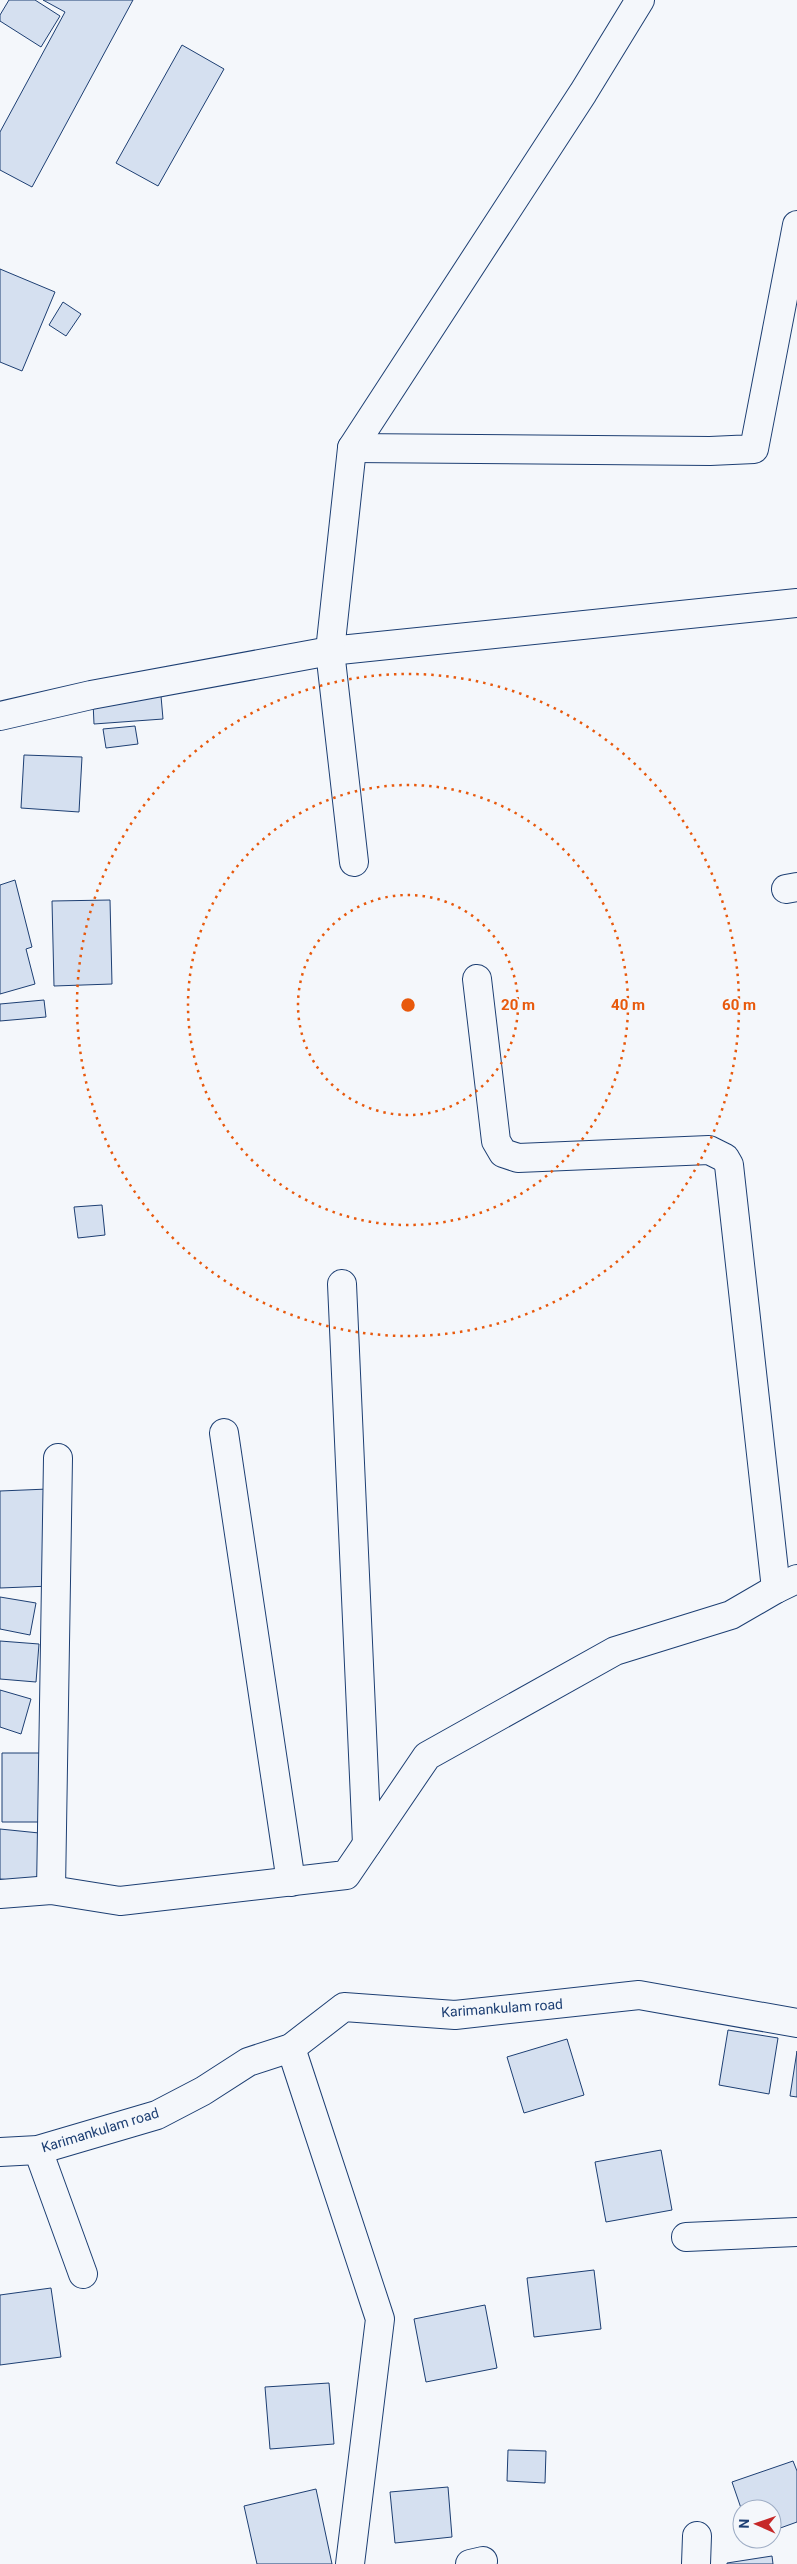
<svg xmlns="http://www.w3.org/2000/svg" width="797" height="2564" viewBox="0 0 797 2564" font-family="Roboto,sans-serif">
	<style>
		.building { fill: #d5e0f0; stroke: #1d3f73 }
		.lines { fill: none; stroke-linecap: round; stroke-linejoin: round }
		.minor-casing { stroke: #1d3f73; stroke-width: 30 }
		.minor { stroke: #f4f7fb; stroke-width: 28 }
		.ring { fill: none; stroke: #e8590c; stroke-width: 2.5; stroke-dasharray: 2.5 5 }
		.labels { text-anchor: middle; dominant-baseline: central; stroke-width: 4; stroke-linejoin: round; paint-order: stroke }
		.street-label { font-size: 14px; fill: #1d3f73; stroke: #f4f7fb }
		.centre { fill: #e8590c; stroke: #f4f7fb; stroke-width: 2.5 }
		.ring-label { font-size: 15px; text-anchor: middle; font-weight: bold; fill: #e8590c; stroke: #f4f7fb; stroke-width: 4; stroke-linejoin: round; paint-order: stroke }
	</style>
	<rect width="100%" height="100%" fill="#f4f7fb"/>
	<g class="building">
		<polygon points="9,0 35,0 60,16 41,47 0,21 0,15"/>
		<polygon points="43,0 133,0 32,187 0,170 0,132 65,12"/>
		<polygon points="182,45 224,69 158,186 116,163"/>
		<polygon points="0,269 55,292 22,371 0,362"/>
		<polygon points="63,302 81,314 66,336 49,325"/>
		<polygon points="161,696 163,719 94,724 93,702"/>
		<polygon points="135,726 138,744 106,748 103,729"/>
		<polygon points="24,755 82,757 79,812 21,808"/>
		<polygon points="15,880 32,947 26,949 35,984 0,994 0,885"/>
		<polygon points="110,900 112,984 54,986 52,901"/>
		<polygon points="44,1000 46,1017 0,1021 0,1004"/>
		<polygon points="102,1205 105,1235 78,1238 74,1207"/>
		<polygon points="48,1489 51,1586 0,1588 0,1491"/>
		<polygon points="0,1597 36,1603 30,1635 0,1629"/>
		<polygon points="0,1641 39,1644 36,1682 0,1679"/>
		<polygon points="0,1690 31,1699 21,1734 0,1727"/>
		<polygon points="2,1753 42,1753 43,1822 2,1822"/>
		<polygon points="0,1829 49,1834 45,1883 0,1879"/>
		<polygon points="728,2030 778,2038 769,2094 719,2085"/>
		<polygon points="567,2039 584,2095 524,2113 507,2057"/>
		<polygon points="797,2051 797,2097 790,2096"/>
		<polygon points="661,2150 672,2210 606,2222 595,2162"/>
		<polygon points="594,2270 601,2329 534,2337 527,2278"/>
		<polygon points="51,2288 61,2357 0,2365 0,2295"/>
		<polygon points="485,2305 497,2368 426,2382 414,2319"/>
		<polygon points="329,2383 334,2444 270,2449 265,2387"/>
		<polygon points="508,2450 546,2451 545,2483 507,2481"/>
		<polygon points="793,2461 797,2471 797,2522 772,2531 772,2509 742,2509 742,2511 732,2482"/>
		<polygon points="448,2487 452,2537 395,2543 390,2492"/>
		<polygon points="316,2489 332,2564 257,2564 244,2506"/>
		<polygon points="772,2556 773,2564 727,2564 727,2563"/>
	</g>
	<g class="lines">
		<defs>
			<g id="minor">
				<polyline points="352,448 710,451 754,449 797,225"/>
				<polyline points="0,716 91,695 330,651 797,603"/>
				<polyline points="354,862 330,651 352,448 583,93 640,0"/>
				<polyline points="786,889 797,887"/>
				<polyline points="477,979 496,1141 503,1153 518,1158 709,1150 725,1158 729,1165 776,1589"/>
				<polyline points="342,1284 367,1844"/>
				<polyline points="224,1433 291,1882"/>
				<polyline points="51,1890 58,1458"/>
				<polyline points="0,1894 51,1890 120,1901 346,1875 427,1756 615,1651 731,1615 776,1589 797,1579"/>
				<polyline points="291,2048 380,2319 350,2564"/>
				<polyline points="38,2150 83,2274"/>
				<polyline points="0,2152 38,2150 157,2115 203,2091 248,2062 291,2048 344,2007 455,2015 639,1995 797,2023"/>
				<polyline points="686,2237 797,2232"/>
				<polyline points="470,2564 483,2561"/>
				<polyline points="696,2564 697,2536"/>
			</g>
		</defs>
		<use href="#minor" class="minor-casing"/>
		<use href="#minor" class="minor"/>
	</g>
	<g class="ring">
		<circle cx="408" cy="1005" r="110"/>
		<circle cx="408" cy="1005" r="220"/>
		<circle cx="408" cy="1005" r="331"/>
	</g>
	<g class="labels">
		<g class="street-label">
			<text transform="translate(502 2008) rotate(-4)">Karimankulam road</text>
			<text transform="translate(100 2130) rotate(-17)">Karimankulam road</text>
		</g>
	</g>
	<circle cx="408" cy="1005" r="8" class="centre"/>
	<g class="ring-label">
		<text x="518" y="1010">20 m</text>
		<text x="628" y="1010">40 m</text>
		<text x="739" y="1010">60 m</text>
	</g>
	<g transform="translate(757 2524) rotate(272)"><circle r="24" fill="#f4f7fb" stroke="#9eadc5"/>
	<path d="M0-4L9 19L0 12L-9 19Z" fill="#c62828"/>
	<text y="-8" font-size="14" font-weight="bold" text-anchor="middle" fill="#1d3f73">N</text>
	</g>
</svg>
